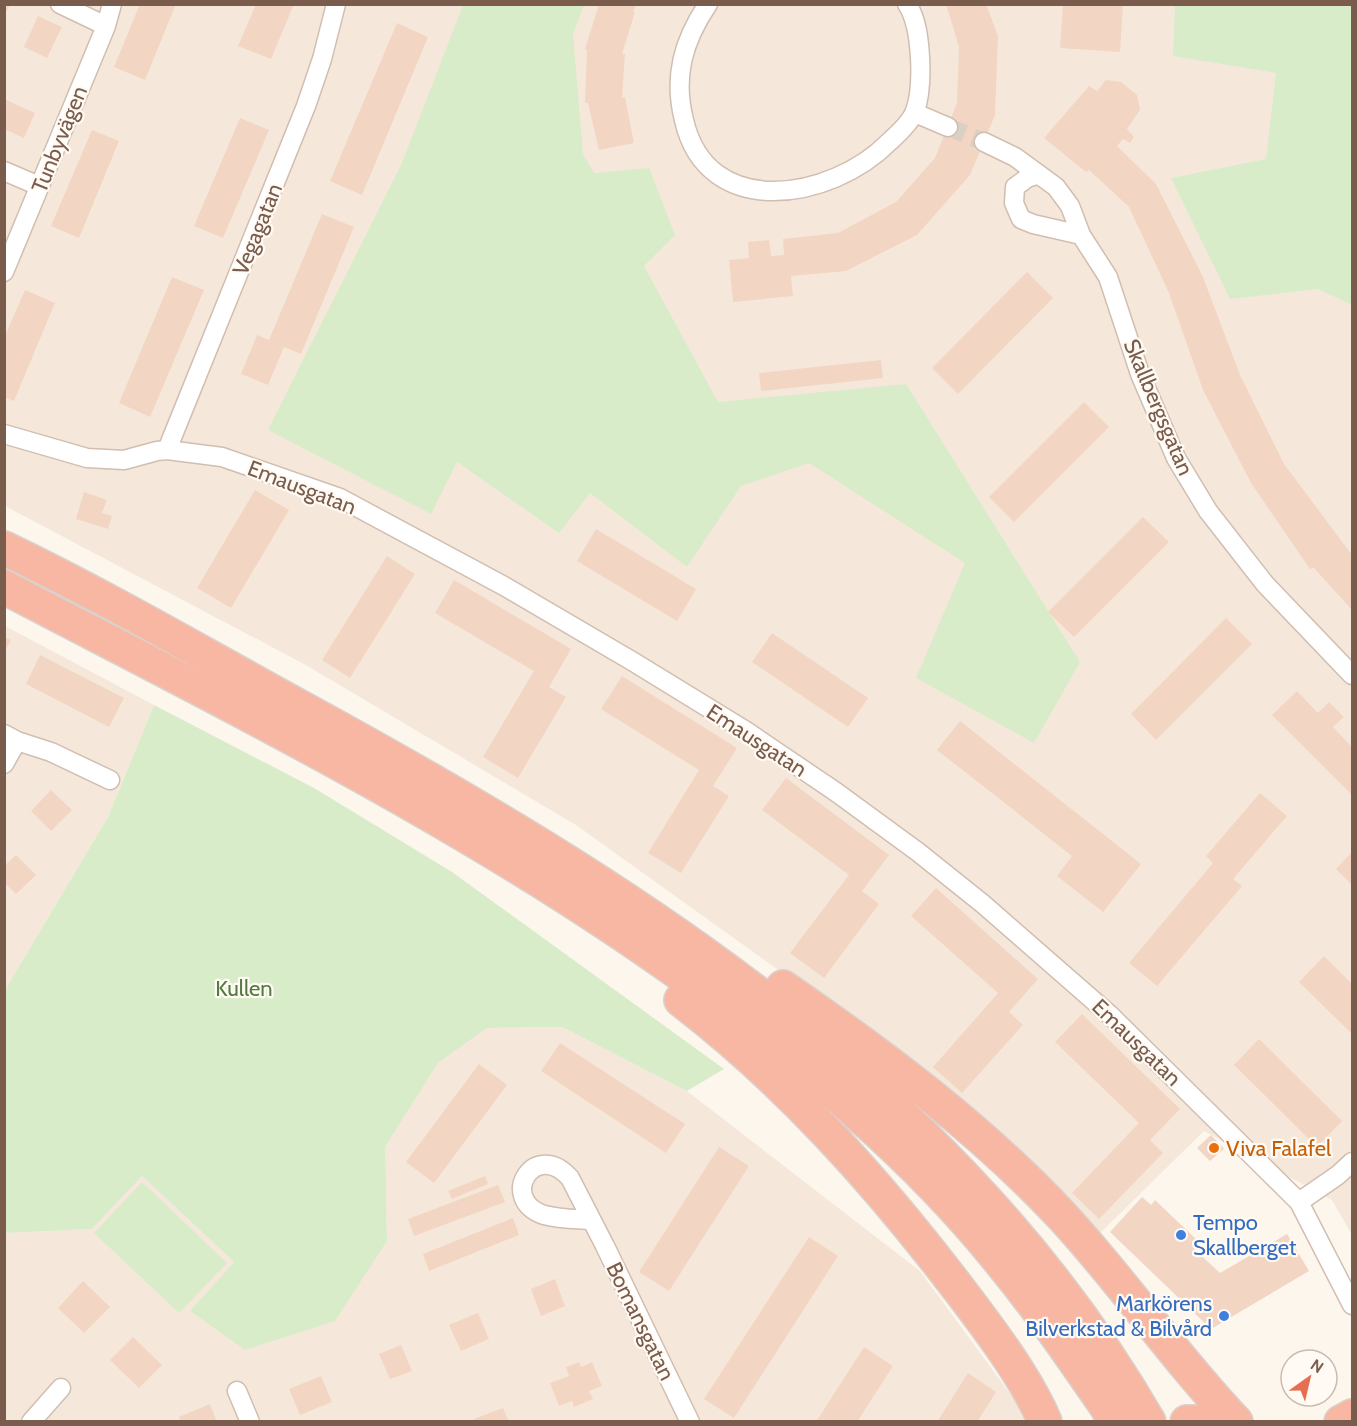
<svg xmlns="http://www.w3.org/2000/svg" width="1357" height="1426" font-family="Cabin,sans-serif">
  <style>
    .residential { fill: #f5e8da }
    .green { fill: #d8ecc9 }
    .building { fill: #f3d5c3 }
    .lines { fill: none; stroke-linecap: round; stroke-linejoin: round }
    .street-tunnel { stroke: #dcd0c4; stroke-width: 18; stroke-dasharray: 18 9; stroke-linecap: butt }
    .street-casing { stroke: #d1beb0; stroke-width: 21 }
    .highway-casing { stroke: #dad1cd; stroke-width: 36 }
    .street { stroke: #fff; stroke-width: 18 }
    .highway { stroke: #f7b7a3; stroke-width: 33 }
    .food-dot { fill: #e8710a; stroke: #fffaf3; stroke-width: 2 }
    .shop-dot { fill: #3f7fe0; stroke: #fffaf3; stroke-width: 2 }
    .labels { text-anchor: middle; stroke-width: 4.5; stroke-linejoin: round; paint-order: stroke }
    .street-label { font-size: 22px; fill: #7a5c4d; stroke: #fffaf3 }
    .park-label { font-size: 22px; fill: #537a41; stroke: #fffaf3 }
    .food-label { font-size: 22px; fill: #c56008; stroke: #fffaf3; text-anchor: start }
    .shop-label { font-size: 22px; fill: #366cbe; stroke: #fffaf3; text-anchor: start }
  </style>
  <rect width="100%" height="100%" fill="#fdf6ec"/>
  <path class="residential" d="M4,5H1352V1235L1332,1200L1204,1131L1097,1236L805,989L576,825L304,664L5,506Z
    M5,626L154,705L108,817L5,990Z
    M562,1027L687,1091L920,1271L1025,1414L1023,1422H5V1233L92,1229L142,1176L234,1262L190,1312L387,1241L384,1148L438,1063L487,1028Z"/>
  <path class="green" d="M1175,4L1352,5V305L1318,289L1230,299L1171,178L1266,159L1276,73L1173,56Z
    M463,5H584L573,34L583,154L594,173L649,168L675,235L644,266L718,402L906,384L1080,662L1034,743L916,678L965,563L809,463L741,486L687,567L590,493L559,533L457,462L431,514L268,430L402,163Z
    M154,705L314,788L452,872L724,1069L687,1091L562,1027L487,1028L438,1063L385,1147L387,1241L335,1321L245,1350L190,1311L234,1262L142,1176L92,1229L5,1233V990L108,817Z
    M142,1182L227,1263L179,1313L94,1233Z"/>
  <path class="building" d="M4,4H10L4,17Z
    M140,4H176L145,80L114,67Z
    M256,4H294L271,59L238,46Z
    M599,4H637L633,11L635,12L622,54H625L622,98L625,97L634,143L599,150L588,103H585L587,50L585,49Z
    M946,4H986L998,36L995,115L970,175L917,235L846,271L791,276L793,296L733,302L729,260L749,258L748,242L769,240L771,256L784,255L783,239L838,233L896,202L935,158L957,103L959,47Z
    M1063,4H1123L1120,52L1060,48Z
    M38,16L62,27L47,58L24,47Z
    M397,23L428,37L362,195L330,181Z
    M1106,80L1121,82L1137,95L1140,110L1127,129L1134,137L1130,143L1123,139L1117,146L1156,184L1203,277L1240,375L1284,464L1352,555V610L1314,568L1310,569L1251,483L1203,390L1169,293L1129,207L1089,170L1086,172L1044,138L1089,86L1097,91Z
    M4,99L35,113L24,138L4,129Z
    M240,118L269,130L223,238L194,226Z
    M92,130L119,141L79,238L51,226Z
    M322,214L354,227L301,354L284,347L268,385L241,374L257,335L269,340Z
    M1027,272L1053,298L958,394L932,368Z
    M172,277L204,290L150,417L119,403Z
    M25,290L55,303L14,401L4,397V338Z
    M881,360L883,378L761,391L759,373Z
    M1084,402L1109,427L1014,522L989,497Z
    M255,490L289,510L231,608L197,588Z
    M84,492L107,500L102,513L112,516L108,529L76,519Z
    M1143,517L1169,542L1074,637L1048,612Z
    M596,529L696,589L677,621L577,561Z
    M387,556L415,574L350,678L322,660Z
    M454,580L571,649L549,687L566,697L518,778L483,757L534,671L435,613Z
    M1226,618L1252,644L1156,740L1131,714Z
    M772,633L868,698L848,727L752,662Z
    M4,637L11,640L4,653Z
    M40,655L124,698L109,727L26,684Z
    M622,676L737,748L713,786L729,796L681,873L648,853L699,770L601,709Z
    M1297,691L1318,713L1329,702L1344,717L1333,727L1352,747V795L1272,715Z
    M960,721L1141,864L1103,912L1057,876L1072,856L937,750Z
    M786,778L889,855L862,891L879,904L824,978L790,953L849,875L762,810Z
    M51,790L72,810L51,831L31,811Z
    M1260,793L1287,816L1233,879L1242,886L1157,986L1129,963L1213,863L1206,856Z
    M1352,852V885L1336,869Z
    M16,855L36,875L16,894L4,882V866Z
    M936,888L1038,979L1009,1012L1023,1025L962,1093L933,1067L998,993L911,916Z
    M1324,956L1352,984V1034L1299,982Z
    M1082,1014L1180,1109L1150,1140L1163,1153L1099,1219L1072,1193L1139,1123L1055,1042Z
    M1259,1039L1342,1121L1317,1147L1234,1065Z
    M560,1043L685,1124L666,1153L541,1071Z
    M479,1064L507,1085L434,1183L406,1162Z
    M1211,1135L1224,1149L1210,1161L1197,1148Z
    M719,1147L749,1166L669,1291L639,1272Z
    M485,1176L488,1184L452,1199L448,1191Z
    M498,1185L505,1202L414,1236L408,1219Z
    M1142,1197L1151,1205L1155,1200L1200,1243L1194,1249L1220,1273L1287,1234L1309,1271L1211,1329L1110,1232Z
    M513,1218L519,1235L429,1271L423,1254Z
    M809,1237L838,1256L734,1418L704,1399Z
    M555,1279L565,1306L541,1316L531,1289Z
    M83,1281L110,1307L84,1333L58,1308Z
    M478,1313L489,1339L461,1351L449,1325Z
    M133,1337L162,1365L139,1388L110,1360Z
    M401,1345L412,1371L390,1379L379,1354Z
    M864,1347L893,1366L857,1422H816Z
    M579,1362L581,1367L592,1362L602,1386L589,1391L593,1399L574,1407L572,1401L559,1406L550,1383L569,1376L566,1367Z
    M968,1373L996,1392L977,1422H937Z
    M321,1376L332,1402L300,1415L289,1389Z
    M210,1404L217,1422H180L179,1417Z
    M503,1408L509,1422H475L474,1419Z"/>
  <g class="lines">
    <path class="street-tunnel" d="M948,127L984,142"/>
    <defs>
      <path id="street" d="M60,4L106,26
        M708,4C683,41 673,77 684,120C707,222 832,200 889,142C898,134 911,122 915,111C921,94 921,75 920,57C919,40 917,19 907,4
        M915,113L948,127
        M984,142L1015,157L1056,187L1070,206L1081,235L1108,277L1140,374L1176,458L1208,511L1265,584L1352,675
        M4,171L39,186
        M1037,175L1027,178L1015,187L1014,203L1021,219L1033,224L1081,235
        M4,272L106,26L112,4
        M4,434L87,458L124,460L157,451L167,450L222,457L340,498L504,586L632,661L746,731L836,792L918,852L983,904L1110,1015L1299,1202L1352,1305
        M167,450L306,106L322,59L336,4
        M4,734L17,741L51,752L110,780
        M4,764L17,741
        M1299,1202L1338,1175L1352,1162
        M591,1220C576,1219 559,1219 544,1215C497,1199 535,1138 570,1178L605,1246L690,1422
        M237,1391L250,1422
        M31,1422L61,1388"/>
      <path id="highway" d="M4,548C106,597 203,654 302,708C628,886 958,1091 1149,1422
        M4,587C243,712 487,832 705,992C758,1031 810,1070 858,1114C910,1160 960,1211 1003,1265C1040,1310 1073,1358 1106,1406L1115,1422
        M783,987C883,1056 980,1128 1063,1217C1124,1283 1174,1357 1236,1422
        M681,1000C787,1081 877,1182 958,1288C987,1326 1026,1377 1045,1422
        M1187,1422H1220
        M1341,1422L1352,1416"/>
    </defs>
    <use href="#street" class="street-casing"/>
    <use href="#highway" class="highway-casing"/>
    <use href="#street" class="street"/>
    <use href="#highway" class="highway"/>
  </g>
  <circle class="food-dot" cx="1214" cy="1148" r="6"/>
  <g class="shop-dot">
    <circle cx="1181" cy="1235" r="6"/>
    <circle cx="1224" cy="1316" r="6"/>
  </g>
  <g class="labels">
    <g class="street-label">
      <text transform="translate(59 139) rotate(-68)" y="8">Tunbyvägen</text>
      <text transform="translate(257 229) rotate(-68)" y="8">Vegagatan</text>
      <text transform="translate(1159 407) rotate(67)" y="8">Skallbergsgatan</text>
      <text transform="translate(302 487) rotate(21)" y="8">Emausgatan</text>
      <text transform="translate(757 740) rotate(33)" y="8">Emausgatan</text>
      <text transform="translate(1137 1042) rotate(44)" y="8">Emausgatan</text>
      <text transform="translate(641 1321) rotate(64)" y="8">Bomansgatan</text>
    </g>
    <g class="park-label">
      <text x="244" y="996">Kullen</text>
    </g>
    <g class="food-label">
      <text x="1226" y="1156">Viva Falafel</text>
    </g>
    <g class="shop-label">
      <text x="1193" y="1230">Tempo<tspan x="1193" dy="25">Skallberget</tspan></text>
      <text x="1212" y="1311" text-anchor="end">Markörens<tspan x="1212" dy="25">Bilverkstad &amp; Bilvård</tspan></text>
    </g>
  </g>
  <rect width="1357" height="1426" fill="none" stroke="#7a5c4d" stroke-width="12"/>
  <g transform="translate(1309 1378) rotate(34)"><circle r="28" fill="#fffaf3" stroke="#cabbb1" stroke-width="1.5"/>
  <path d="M0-4.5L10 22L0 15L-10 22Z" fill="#e76f51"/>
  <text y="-9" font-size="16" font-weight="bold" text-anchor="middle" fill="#7a5c4d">N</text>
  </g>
</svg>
